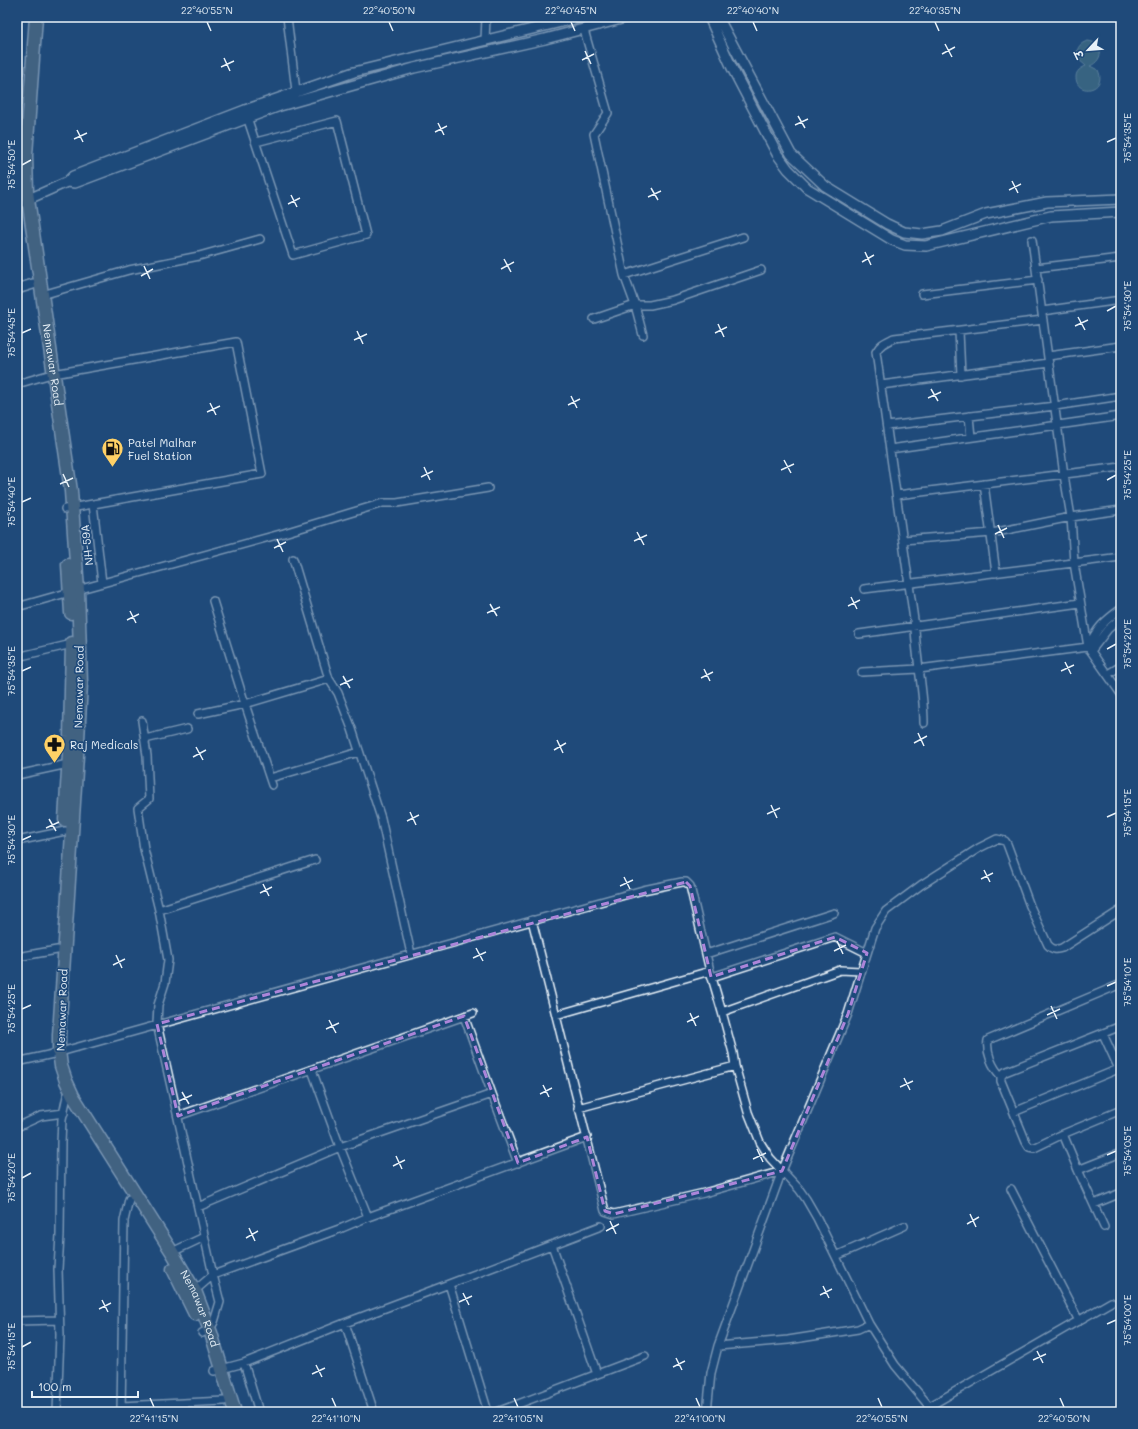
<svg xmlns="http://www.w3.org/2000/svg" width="1138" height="1429" font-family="Mali,'Playpen Sans Deva',sans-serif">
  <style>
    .green { fill: #55828a; stroke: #9ebac1 }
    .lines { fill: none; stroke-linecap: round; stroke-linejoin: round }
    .minor-casing { stroke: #e8f1f8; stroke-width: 10 }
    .tertiary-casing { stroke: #e8f1f8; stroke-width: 12 }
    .trunk-casing { stroke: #e8f1f8; stroke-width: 15 }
    .minor { stroke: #1f4a7a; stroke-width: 7 }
    .tertiary { stroke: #1f4a7a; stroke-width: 9 }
    .trunk { stroke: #6b7e8b; stroke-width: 12 }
    .marked { fill: none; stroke: #ac85d9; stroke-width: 3; stroke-dasharray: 8 5; stroke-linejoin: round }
    .ticks { fill: none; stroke: #e8f1f8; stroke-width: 1.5 }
    .labels { text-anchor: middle; stroke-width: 3.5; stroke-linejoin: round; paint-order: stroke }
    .street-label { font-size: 11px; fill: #e8f1f8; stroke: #1f4a7a }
    .poi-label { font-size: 11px; fill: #e8f1f8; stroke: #1f4a7a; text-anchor: start }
    .neatline { fill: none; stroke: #e8f1f8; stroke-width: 1.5 }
    .ticks-label { font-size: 10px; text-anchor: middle; fill: #e8f1f8 }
  </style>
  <rect width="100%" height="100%" fill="#1f4a7a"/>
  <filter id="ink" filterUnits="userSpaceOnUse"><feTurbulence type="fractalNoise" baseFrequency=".025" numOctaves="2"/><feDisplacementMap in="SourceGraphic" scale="8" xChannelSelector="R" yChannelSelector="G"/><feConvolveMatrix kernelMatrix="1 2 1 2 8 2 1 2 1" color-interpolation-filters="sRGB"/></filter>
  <g filter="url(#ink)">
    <path class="green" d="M1088,41C1104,43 1104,60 1090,66L1098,70C1108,91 1076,97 1076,77C1076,71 1081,68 1086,66L1078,59C1075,50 1079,43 1088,41Z"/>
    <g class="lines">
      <defs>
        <path id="minor" d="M287,17L296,91
          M584,30L608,113L594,134L624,275L635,305L643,335
          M485,41L486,17
          M246,114L293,255L366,235L337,121L256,142
          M1032,240L1064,475L1071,517L1074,563L1088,647L1121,694
          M1036,268L1121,258
          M624,275L743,237
          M922,294L1038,280
          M42,295L129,270L199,256L260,239
          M1042,311L1121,300
          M594,319L635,305H650L673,300L761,270
          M959,331L961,375
          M1048,356L1121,346
          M17,384L48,375L236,342L262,474L65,509
          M881,385L1049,363
          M969,416L971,437
          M887,426L1055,406L1121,396
          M890,449L1121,416
          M984,484L996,573
          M897,495L1121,467
          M93,504L102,583
          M903,540L992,533L1071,517L1121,510
          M293,559L329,679
          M864,589L1121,557
          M17,607L70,592L284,533L383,503H397L488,488
          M859,634L1080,603
          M1091,651L1108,629L1121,618
          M17,657L72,644
          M862,672L919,669L1088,647C1097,628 1104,621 1121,609
          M1108,674L1121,666
          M198,714L245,704L213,601
          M142,721L147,756L149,799L138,808L144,849L159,910L168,960L165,983L158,1005L157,1024L213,1275L192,1293
          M924,723C924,691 916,659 915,627L876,352C880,344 886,342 894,338L1043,320
          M145,739L187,729
          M17,775L68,764
          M270,778L359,752
          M272,785L245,704L329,679L338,693L352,729L381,818L411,954
          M17,841L65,831
          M159,910L315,860
          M532,920L605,1211L614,1214L704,1193L782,1171
          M706,954L834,913
          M17,957L57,950
          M712,977L835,937L867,953
          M722,1012L840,970L861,971
          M556,1015L710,971
          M464,1016L492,1094
          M1121,1026L1005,1072L1001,1076V1081L1026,1142L1029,1147L1034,1148L1063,1134L1121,1110
          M1103,1034L1119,1069
          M17,1062L53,1054L643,890L682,882H686L690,886L710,971L722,1012L733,1053L735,1066L748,1112L760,1142L770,1158L799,1189L806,1199L817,1218L869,1324L895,1365L934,1412
          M1001,1076C992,1067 986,1052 988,1040L1121,984
          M578,1108L735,1066
          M1014,1112L1121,1068
          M178,1116L473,1013
          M17,1127L41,1116L64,1113
          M1063,1134L1078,1170L1121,1153
          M1078,1170L1104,1227
          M1011,1189L1079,1321
          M1094,1204L1121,1193
          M198,1207L340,1147L312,1070
          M368,1217L340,1147L492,1094L518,1163
          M552,1245L597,1374
          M172,1252L204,1237
          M836,1256L904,1226
          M17,1321L59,1320
          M345,1323L374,1412
          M202,1333L210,1329L214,1322L220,1302L213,1275L342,1228L368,1217L587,1137
          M718,1346L788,1340L858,1329L869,1324
          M244,1363L259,1412
          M214,1371L244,1363L345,1323L449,1284
          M121,1406L224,1401
          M930,1406L1111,1302
          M57,1412L60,1335L58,1269L60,1235L61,1143L62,1119L67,1096
          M121,1412L124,1221L129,1199
          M488,1412L449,1284L601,1226
          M497,1412L645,1356
          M707,1412L711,1373L718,1346L782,1171L848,1014L875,928L886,911L921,885L979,848L997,839L1005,841L1007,844L1030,906L1048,945C1053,950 1056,950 1062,948L1121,910"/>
        <path id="tertiary" d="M709,17L732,68L777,154L788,169L807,188L892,240L905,245L926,246L1051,216L1121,212
          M718,17L791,154L825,186L887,224L904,232L922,234L942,231L986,214L1047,202L1121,199
          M67,182L75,183L280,106L414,68L545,39L629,17
          M22,202L67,182L73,176L245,110L354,72L582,17
          M17,289L33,284"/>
        <g id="trunk">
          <path id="s1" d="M36,17L26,155L27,192L71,491L78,590L81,683L78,740L59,1035V1051L61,1066L66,1081L73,1096L172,1252L195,1291L211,1333L235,1412"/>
          <path d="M68,565L71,613"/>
          <path d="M65,820L70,737L72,643"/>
          <path d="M173,1269L195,1314"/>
        </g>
      </defs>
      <use href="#minor" class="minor-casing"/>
      <use href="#tertiary" class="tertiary-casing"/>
      <use href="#trunk" class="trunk-casing"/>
      <use href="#minor" class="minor"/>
      <use href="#tertiary" class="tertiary"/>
      <use href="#trunk" class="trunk"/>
    </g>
  </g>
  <path d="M0 0H1138V1429H0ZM686,882L690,886L711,977L835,937L867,953L848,1014L782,1171L614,1214L605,1211L587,1137L518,1163L464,1016L178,1116L157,1024Z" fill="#1f4a7a" fill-opacity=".55" fill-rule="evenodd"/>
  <path class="marked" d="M686,882L690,886L711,977L835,937L867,953L848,1014L782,1171L614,1214L605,1211L587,1137L518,1163L464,1016L178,1116L157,1024Z"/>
  <path class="ticks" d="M207,22L211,31M389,22L393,31M571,22L575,31M753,22L757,31M935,22L939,31M945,44L952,57M585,51L591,64M942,54L955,47M224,58L230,71M582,60L594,54M221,67L234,61M798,116L805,128M438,123L444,135M795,125L808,119M77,130L83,142M435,132L447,126M74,139L87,133M1107,142L1116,138M22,165L31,160M1012,181L1018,193M651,188L658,200M1009,190L1021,184M291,195L297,207M648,197L661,191M288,204L300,198M865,252L871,265M504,259L511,272M862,262L874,255M144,266L150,279M501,269L514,262M141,276L153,269M1107,311L1116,306M1078,317L1085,330M718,324L724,337M1075,326L1088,320M357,331L363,344M22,333L31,329M715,333L727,327M354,340L367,334M931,389L938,401M571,396L577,408M928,398L941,392M210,403L216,415M568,405L580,399M207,412L220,406M784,460L791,473M424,467L430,480M781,470L794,464M63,474L69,487M421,477L433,471M1107,480L1116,475M60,484L73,478M22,502L31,498M998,525L1004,538M637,532L644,545M995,534L1007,528M277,539L283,552M634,541L647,535M274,548L286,542M851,597L857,609M490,604L497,616M848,606L860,600M130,611L136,623M487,613L500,607M127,620L139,614M1107,649L1116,644M1065,662L1071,674M704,669L710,681M22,671L31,667M1061,671L1074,665M343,676L350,688M701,678L713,672M340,685L353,679M918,733L924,746M557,740L563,753M914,743L927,736M196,747L203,760M554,750L566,743M193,757L206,750M771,805L777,818M410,812L416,825M767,814L780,808M1107,817L1116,813M49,819L56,831M407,821L419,815M46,828L59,822M22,840L31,836M984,870L990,882M624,877L630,889M981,879L993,873M263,884L269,896M620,886L633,880M260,893L272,887M837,941L843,954M476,948L483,961M834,951L846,945M116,955L122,968M473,958L486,952M113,965L125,959M1107,986L1116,982M1051,1006L1057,1019M22,1009L31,1005M690,1013L696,1026M1047,1015L1060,1009M329,1020L336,1033M687,1022L699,1016M326,1029L339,1023M904,1078L910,1090M543,1085L549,1097M900,1087L913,1081M182,1092L189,1104M540,1094L552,1088M179,1101L192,1095M757,1149L763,1162M1107,1155L1116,1151M396,1156L402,1169M753,1159L766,1153M393,1166L405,1160M22,1178L31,1173M970,1214L976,1227M610,1221L616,1234M967,1224L979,1217M249,1228L255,1241M606,1231L619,1224M246,1238L258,1231M823,1286L829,1298M463,1293L469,1305M820,1295L832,1289M102,1300L108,1312M459,1302L472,1296M99,1309L111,1303M1107,1324L1116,1320M22,1347L31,1342M1037,1351L1043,1363M676,1358L682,1370M1033,1360L1046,1354M316,1365L322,1377M673,1367L685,1361M312,1374L325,1368M150,1398L154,1407M332,1398L336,1407M514,1398L518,1407M696,1398L700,1407M878,1398L882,1407M1060,1398L1064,1407"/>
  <defs>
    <symbol id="fuel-pin" viewBox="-11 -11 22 30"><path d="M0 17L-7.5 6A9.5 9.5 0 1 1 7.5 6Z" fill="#ffd166" stroke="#1f4a7a"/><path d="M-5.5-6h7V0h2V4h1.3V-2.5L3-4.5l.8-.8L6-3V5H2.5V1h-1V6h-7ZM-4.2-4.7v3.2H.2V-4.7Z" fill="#111"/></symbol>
    <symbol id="pharmacy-pin" viewBox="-11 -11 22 30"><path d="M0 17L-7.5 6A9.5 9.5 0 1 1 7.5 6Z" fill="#ffd166" stroke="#1f4a7a"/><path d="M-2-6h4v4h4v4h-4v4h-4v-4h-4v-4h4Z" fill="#111"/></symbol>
  </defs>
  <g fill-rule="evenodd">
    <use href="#fuel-pin" x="100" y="436" width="25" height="34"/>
    <use href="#pharmacy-pin" x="42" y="732" width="25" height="34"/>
  </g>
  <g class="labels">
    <g class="street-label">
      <text dy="4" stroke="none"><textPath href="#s1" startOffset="350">Nemawar Road</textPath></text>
      <text transform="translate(87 545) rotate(-96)" y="4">NH-59A</text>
      <text transform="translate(79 687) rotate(-89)" y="4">Nemawar Road</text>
      <text transform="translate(62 1010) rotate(-88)" y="4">Nemawar Road</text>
      <text dy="4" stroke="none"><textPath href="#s1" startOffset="1334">Nemawar Road</textPath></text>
    </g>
    <g class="poi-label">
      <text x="128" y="447">Patel Malhar<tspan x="128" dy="13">Fuel Station</tspan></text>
      <text x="70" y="749">Raj Medicals</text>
    </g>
  </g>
  <rect width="1138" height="1429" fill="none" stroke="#1f4a7a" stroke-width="44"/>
  <g transform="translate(1088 50) rotate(244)" stroke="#1f4a7a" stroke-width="3" paint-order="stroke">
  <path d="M0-3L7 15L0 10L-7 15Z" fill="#e8f1f8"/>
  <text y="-6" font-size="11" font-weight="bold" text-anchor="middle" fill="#e8f1f8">उ</text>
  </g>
  <path d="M32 1391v6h106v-6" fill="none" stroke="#e8f1f8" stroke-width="2"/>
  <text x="38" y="1391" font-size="12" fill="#e8f1f8" stroke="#1f4a7a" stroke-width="3" paint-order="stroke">100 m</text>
  <rect x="22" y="22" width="1094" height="1385" class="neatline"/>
  <g class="ticks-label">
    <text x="207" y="14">22°40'55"N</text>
    <text x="389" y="14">22°40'50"N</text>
    <text x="571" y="14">22°40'45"N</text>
    <text x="753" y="14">22°40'40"N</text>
    <text x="935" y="14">22°40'35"N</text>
    <text transform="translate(1127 138) rotate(-90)" y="4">75°54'35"E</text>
    <text transform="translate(11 165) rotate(-90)" y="4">75°54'50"E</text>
    <text transform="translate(1127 306) rotate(-90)" y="4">75°54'30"E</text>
    <text transform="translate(11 333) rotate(-90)" y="4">75°54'45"E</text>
    <text transform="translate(1127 475) rotate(-90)" y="4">75°54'25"E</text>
    <text transform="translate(11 502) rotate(-90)" y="4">75°54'40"E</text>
    <text transform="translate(1127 644) rotate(-90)" y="4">75°54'20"E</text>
    <text transform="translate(11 671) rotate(-90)" y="4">75°54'35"E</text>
    <text transform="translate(1127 813) rotate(-90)" y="4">75°54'15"E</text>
    <text transform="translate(11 840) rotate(-90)" y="4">75°54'30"E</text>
    <text transform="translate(1127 982) rotate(-90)" y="4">75°54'10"E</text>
    <text transform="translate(11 1009) rotate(-90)" y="4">75°54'25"E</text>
    <text transform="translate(1127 1151) rotate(-90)" y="4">75°54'05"E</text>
    <text transform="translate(11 1178) rotate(-90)" y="4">75°54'20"E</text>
    <text transform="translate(1127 1320) rotate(-90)" y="4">75°54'00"E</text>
    <text transform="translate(11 1347) rotate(-90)" y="4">75°54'15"E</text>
    <text x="154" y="1422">22°41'15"N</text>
    <text x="336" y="1422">22°41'10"N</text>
    <text x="518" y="1422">22°41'05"N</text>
    <text x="700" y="1422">22°41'00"N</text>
    <text x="882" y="1422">22°40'55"N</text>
    <text x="1064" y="1422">22°40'50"N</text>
  </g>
</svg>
